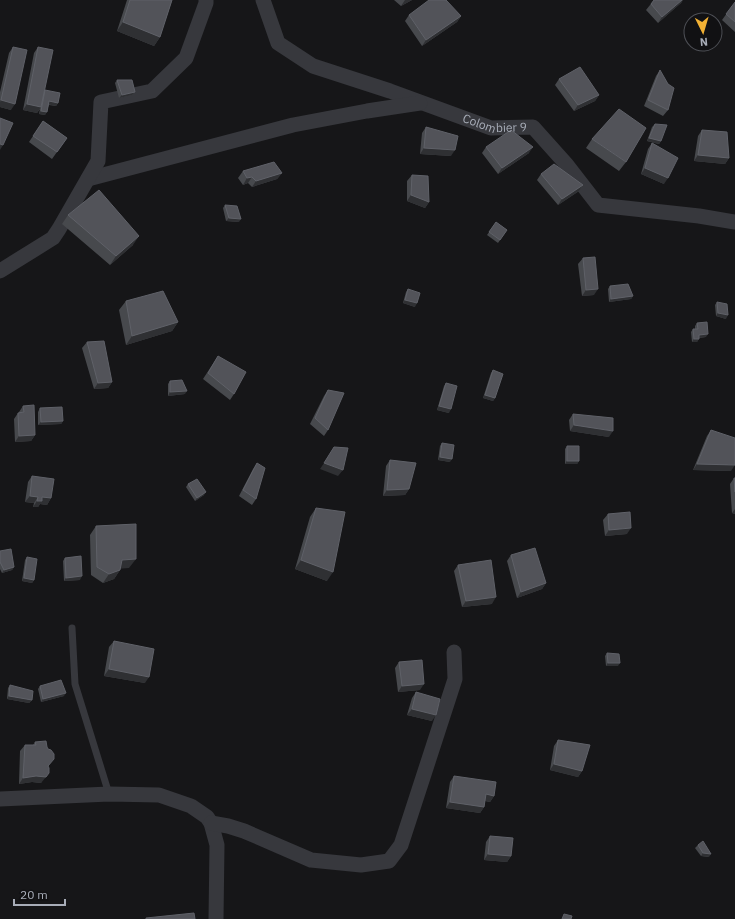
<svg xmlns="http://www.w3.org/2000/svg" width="735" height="919" font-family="'IBM Plex Sans',sans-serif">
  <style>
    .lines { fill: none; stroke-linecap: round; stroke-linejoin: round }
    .lane { stroke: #37383d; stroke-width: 7 }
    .street { stroke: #37383d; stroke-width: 15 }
    .wall { fill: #47494d }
    .shaded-wall { fill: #2f3033 }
    .building { fill: #525359; stroke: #5f6168 }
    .labels { text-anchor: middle; stroke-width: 3.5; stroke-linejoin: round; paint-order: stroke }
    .street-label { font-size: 12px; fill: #a8adb8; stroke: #111113 }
  </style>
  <rect width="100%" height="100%" fill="#161618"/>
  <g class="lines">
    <path class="lane" d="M72,628L75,684L109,794"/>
    <g class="street">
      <path id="s1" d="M263,0L278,43L313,66L390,91L491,128L533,127L567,165L598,205L699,216L735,222"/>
      <path d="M88,179L293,125L367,111L420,103"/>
      <path d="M0,271L53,238L59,229L98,161L101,102L152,91L186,58L206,3V0"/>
      <path d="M0,799L109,794L159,795L191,806L207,817L211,823L217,845L216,919"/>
      <path d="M211,823L228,826L244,831L311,860L361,865L389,861L401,845L455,679L454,652"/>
    </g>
  </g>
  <path class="wall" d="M127,0H172L160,37L154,46L117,31Z
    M394,0H412L401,6Z
    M654,0H683L681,3L658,23L646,10Z
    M735,2V32L722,20Z
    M409,15L461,16L457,22L422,46L405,21Z
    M13,47L11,110L0,107V92L9,53Z
    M38,47L44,91L58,103L56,106L49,105L45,115L39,114L40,109L37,113L23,110L34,53Z
    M660,70L668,110L663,116L644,106L656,76Z
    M559,79L599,95L595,101L574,111L555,85Z
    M117,80L135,92L132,95L119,98L115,83Z
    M43,121L67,138L52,159L29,142Z
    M655,124L661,141L659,144L647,141L652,127Z
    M426,127L451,156L420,154L422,133Z
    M702,130L729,158L725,164L694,161L698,136Z
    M592,139L626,162L619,171L586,148Z
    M652,143L664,184L641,174L648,149Z
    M486,147L529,153L498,174L482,153Z
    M243,171L282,173L277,179L252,187L248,183L243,185L238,178Z
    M541,174L583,185L579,191L558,205L537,180Z
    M412,175L429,202L425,208L407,201V181Z
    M225,205L239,222L226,221L223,208Z
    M68,215L133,245L110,265L62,224Z
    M496,222L507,230L498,243L487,235Z
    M583,258L594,295L582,296L578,264Z
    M610,286L633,296L631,299L609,302L608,289Z
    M408,289L415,307L403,303L406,292Z
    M126,301L178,322L172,331L126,345L119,310Z
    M717,302L726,319L716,316L715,305Z
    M697,323L706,337L699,338L697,342H692L691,332L693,329H695V326Z
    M87,342L112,382L108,388L94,389L82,348Z
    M218,356L234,394L230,400L203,379Z
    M493,370L495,398L493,401L483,398L491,373Z
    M170,381L185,394L168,396V384Z
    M446,383L449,413L437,410L444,386Z
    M328,390V430L324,436L310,424L324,396Z
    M23,406L35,435L31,441L15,442L14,419L18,413H19V412Z
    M40,408L63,421L61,424L38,425V412Z
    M573,414L609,437L570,431L569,420Z
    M711,430L731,471L693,470L707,436Z
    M442,443L450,462L438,460L440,446Z
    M567,446L579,461L577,464H565V449Z
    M390,460L409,489L405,495L383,496L386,466Z
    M257,463L256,499L252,505L239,496L253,469Z
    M32,476L51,498L47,505L40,504L38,507H33L34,503L25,502L28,482Z
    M734,478H735V514L732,513L730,484Z
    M188,484L204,495L195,501L186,487Z
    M316,508L327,581L295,569L310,517Z
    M608,514L627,534L605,536L603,520Z
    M96,526L129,568H120V570L114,579L103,583L91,575L90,535Z
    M0,551L14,567L12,570L2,573L0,569Z
    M511,555L546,583L542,589L517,598L507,561Z
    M27,557L34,580L32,583L22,581L25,560Z
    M65,558L80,580L64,581L63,561Z
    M458,565L492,604L462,607L454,571Z
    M114,641L145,683L104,676L109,647Z
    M607,653L618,666H606L605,656Z
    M399,662L420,690L398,692L395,668Z
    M10,685L32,700L29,703L7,699L8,688Z
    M40,686L64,696L41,702L38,689Z
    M416,692L432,721L407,715L412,698Z
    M558,740L582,771L578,777L550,770L554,746Z
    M35,742L48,767L41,783L32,782L19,784L20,751L25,745H33Z
    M454,776L494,796L490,802L485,801L484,807L480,813L446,808L450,782Z
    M490,836L511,856L507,862L484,860L486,842Z
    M698,845L709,857L701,856L695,848Z"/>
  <path class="shaded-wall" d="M406,0H412L401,6L405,0Z
    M682,0H683L681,3L658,23L662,17Z
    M461,16L457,22L422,46L426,40Z
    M123,22L160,37L154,46L117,31Z
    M135,92L132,95L119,98L122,95Z
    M599,95L595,101L574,111L578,105Z
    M1,100L15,104L11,110L0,107V102Z
    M49,101L58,103L56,106L47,104Z
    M27,104L41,107L37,113L23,110Z
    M41,111L47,112L45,115L39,114Z
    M649,138L661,141L659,144L647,141Z
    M0,144L3,145L0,150Z
    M533,147L529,153L498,174L502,168Z
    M424,148L455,150L451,156L420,154Z
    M698,155L729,158L725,164L694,161Z
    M645,168L668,178L664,184L641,174Z
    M282,173L277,179L252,187L256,181Z
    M252,177L248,183L243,185L247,178Z
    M583,185L579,191L558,205L562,199Z
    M411,195L429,202L425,208L407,201Z
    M229,218L241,219L239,222L226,221Z
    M139,236L133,245L110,265L116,256Z
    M598,289L594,295L582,296L586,290Z
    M633,296L631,299L609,302L611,299Z
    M405,300L417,303L415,307L403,303Z
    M718,313L728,315L726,319L716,316Z
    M178,322L172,331L126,345L132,336Z
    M708,334L706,337L697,338L699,335Z
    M694,339H699L697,342H692Z
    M112,382L108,388L94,389L98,383Z
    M187,391L185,394L168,396L170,392Z
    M485,395L495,398L493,401L483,398Z
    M439,406L451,409L449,413L437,410Z
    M63,421L61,424L38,425L41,422Z
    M574,425L613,431L609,437L570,431Z
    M35,435L31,441L15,442L19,436Z
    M440,457L452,459L450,462L438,460Z
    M567,461H579L577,464H565Z
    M324,463L343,470L338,476L320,469Z
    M697,464L735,465L731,471L693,470Z
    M409,489L405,495L383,496L387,490Z
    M206,492L204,495L195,501L197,498Z
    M30,496L38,497L34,503L25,502Z
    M42,497L51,498L47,505L40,504L38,507H33L37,501Z
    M735,509V514L732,513Z
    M631,528L627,534L605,536L609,530Z
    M136,559L129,568L116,569L122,560Z
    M301,560L333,572L327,581L295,569Z
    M14,567L12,570L2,573L4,570Z
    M120,570L114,579L103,583L109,574Z
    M82,576L80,580L64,581L66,578Z
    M24,578L34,580L32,583L22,581Z
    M546,583L542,589L517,598L521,592Z
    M496,597L492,604L462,607L466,601Z
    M608,663H620L618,666H606Z
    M109,669L149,677L145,683L104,676Z
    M424,684L420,690L398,692L402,686Z
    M66,693L64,696L41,702L43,699Z
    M9,696L32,700L29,703L7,699Z
    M412,709L436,715L432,721L407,715Z
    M554,764L582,771L578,777L550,770Z
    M36,776L46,777L41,783L32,782L19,784L23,778Z
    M486,794L494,796L490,802L482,800Z
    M450,802L484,807L480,813L446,808Z
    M703,853L711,854L709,857L701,856Z
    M488,854L511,856L507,862L484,860Z"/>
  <path class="building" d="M130,0H172L160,37L123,22Z
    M429,0H446L461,16L426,40L409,15Z
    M654,0H682L662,17L651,4Z
    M735,2V22L726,14Z
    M13,47L27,50L15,104L1,100Z
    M38,47L53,50L41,107L27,104Z
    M580,67L599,95L578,105L559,79Z
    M660,70L668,84L674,88L668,110L648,100Z
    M117,80H132L135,92L122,95Z
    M45,90L60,93L58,103L49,101L47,112L41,111Z
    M619,109L646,128L626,162L592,139Z
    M0,118L13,123L3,145L0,144Z
    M43,121L67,138L57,152L33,136Z
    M655,124L667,125L661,141L649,138Z
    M426,127L458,136L455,150L424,148Z
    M511,130L533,147L502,168L486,147Z
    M702,130L727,132L729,158L698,155Z
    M652,143L678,158L668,178L645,168Z
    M274,162L282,173L256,181L252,177L247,178L243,171Z
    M554,164L583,185L562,199L541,174Z
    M412,175L428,176L429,202L411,195Z
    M99,190L139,236L116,256L68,215Z
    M225,205L237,206L241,219L229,218Z
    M496,222L507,230L500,240L489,232Z
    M595,257L598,289L586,290L583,258Z
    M628,284L633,296L611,299L610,286Z
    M408,289L420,293L417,303L405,300Z
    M163,291L178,322L132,336L126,301Z
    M717,302L727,304L728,315L718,313Z
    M707,322L708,334L699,335V339H694L693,329H698L697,323Z
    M104,341L112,382L98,383L87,342Z
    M218,356L246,372L234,394L208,373Z
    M493,370L503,374L495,398L485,395Z
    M182,380L187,391L170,392V381Z
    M446,383L457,386L451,409L439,406Z
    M328,390L344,393L328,430L315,418Z
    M34,405L35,435L19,436L18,413L24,412L23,406Z
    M62,407L63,421L41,422L40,408Z
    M573,414L613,418V431L574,425Z
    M711,430L735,438V465L697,464Z
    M442,443L454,445L452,459L440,457Z
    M567,446H579V461H567Z
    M334,447L348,448L343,470L324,463Z
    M390,460L416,463L409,489L387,490Z
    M257,463L265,468L256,499L243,490Z
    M32,476L54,479L51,498L42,497V501H37L38,497L30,496Z
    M734,478H735V492Z
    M197,479L206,492L197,498L188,484Z
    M316,508L345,512L333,572L301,560Z
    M630,512L631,528L609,530L608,514Z
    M136,524V559L122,560L120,570L109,574L97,567L96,526Z
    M535,548L546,583L521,592L511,555Z
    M11,549L14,567L4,570L0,562V551Z
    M81,556L82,576L66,578L65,558Z
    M27,557L37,559L34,580L24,578Z
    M491,560L496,597L466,601L458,565Z
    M114,641L154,649L149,677L109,669Z
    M607,653L619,654L620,663H608Z
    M422,660L424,684L402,686L399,662Z
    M61,680L66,693L43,699L40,686Z
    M10,685L33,691L32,700L9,696Z
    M416,692L440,699L436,715L412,709Z
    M558,740L590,745L582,771L554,764Z
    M46,741L47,747L48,749L51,750L54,754V759L48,766L49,768V773L46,777L36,776L23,778L25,745H36L35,742Z
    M454,776L496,782L494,796L486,794L484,807L450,802Z
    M490,836L513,838L511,856L488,854Z
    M703,841L711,854L703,853L698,845Z
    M194,913L195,919H146V918Z
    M564,914L572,916L571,919H562Z"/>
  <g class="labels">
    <g class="street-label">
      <text dy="4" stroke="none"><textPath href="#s1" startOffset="279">Colombier 9</textPath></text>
    </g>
  </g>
  <g transform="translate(703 32) rotate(175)"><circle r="19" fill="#111113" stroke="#4d4f55"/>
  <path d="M0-3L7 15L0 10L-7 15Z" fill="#f2b134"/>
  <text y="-6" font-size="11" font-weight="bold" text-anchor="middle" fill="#a8adb8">N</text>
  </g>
  <path d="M14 899v6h51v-6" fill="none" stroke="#a8adb8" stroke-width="2"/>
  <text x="20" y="899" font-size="12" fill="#a8adb8" stroke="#111113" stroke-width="3" paint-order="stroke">20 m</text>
</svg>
